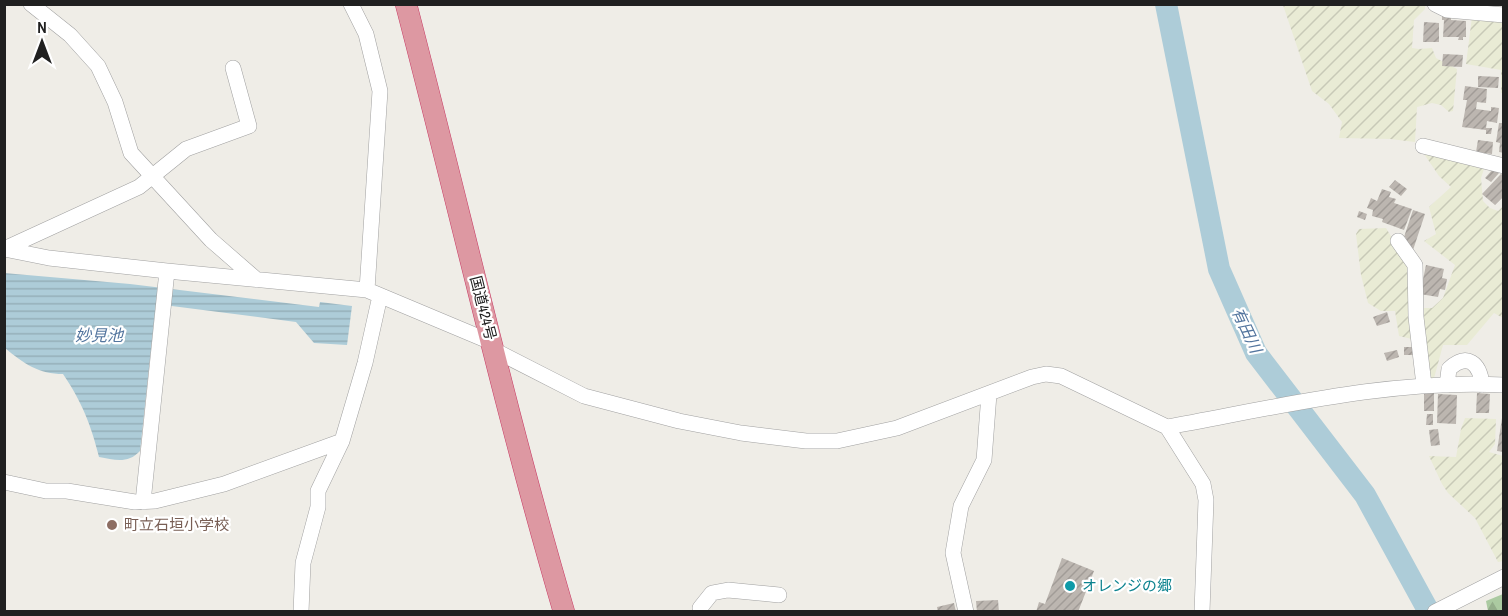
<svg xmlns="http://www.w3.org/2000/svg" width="1508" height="616" font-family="'Archivo Narrow','Noto Sans JP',sans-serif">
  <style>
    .farmland { fill: url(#farmland-furrows) }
    .forest { fill: url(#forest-firs) }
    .water { fill: url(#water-rules) }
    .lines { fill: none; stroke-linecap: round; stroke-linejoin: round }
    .river { stroke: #adccd8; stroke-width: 22 }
    .building { fill: url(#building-hatch) }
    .minor-casing { stroke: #a1a1a1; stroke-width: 16 }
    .highway-casing { stroke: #c73a64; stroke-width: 22 }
    .minor { stroke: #fff; stroke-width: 15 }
    .highway { stroke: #dd98a2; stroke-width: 21 }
    .education-dot { fill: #8d6e63; stroke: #fff; stroke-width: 2 }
    .culture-dot { fill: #0f9aa8; stroke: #fff; stroke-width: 2 }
    .labels { text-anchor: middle; stroke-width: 4.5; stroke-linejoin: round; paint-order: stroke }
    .street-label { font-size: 15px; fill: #202020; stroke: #fff }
    .education-label { font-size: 15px; fill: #785e54; stroke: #fff; text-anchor: start }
    .culture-label { font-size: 15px; fill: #0d838f; stroke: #fff; text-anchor: start }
    .water-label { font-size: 16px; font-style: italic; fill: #53759e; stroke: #fff }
  </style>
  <defs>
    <pattern id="farmland-furrows" width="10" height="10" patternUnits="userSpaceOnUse" patternTransform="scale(1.5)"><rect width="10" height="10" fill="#e9ebd5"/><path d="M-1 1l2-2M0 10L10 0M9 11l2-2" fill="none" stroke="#c8c9b7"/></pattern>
    <pattern id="forest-firs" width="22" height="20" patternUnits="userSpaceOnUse" patternTransform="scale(1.5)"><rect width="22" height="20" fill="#abcaa1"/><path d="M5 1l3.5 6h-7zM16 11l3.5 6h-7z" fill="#93ad8a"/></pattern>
    <pattern id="water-rules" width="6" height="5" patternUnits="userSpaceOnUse" patternTransform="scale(1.5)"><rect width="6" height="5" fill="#adccd8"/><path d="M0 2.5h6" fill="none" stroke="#95afb9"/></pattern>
    <pattern id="building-hatch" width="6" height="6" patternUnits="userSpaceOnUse" patternTransform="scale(1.5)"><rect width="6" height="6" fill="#bcb6b0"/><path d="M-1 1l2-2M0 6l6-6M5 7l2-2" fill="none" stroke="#a19c97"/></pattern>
  </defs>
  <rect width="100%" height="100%" fill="#efede7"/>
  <path class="farmland" d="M1283,5H1425V9L1414,20L1412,48L1419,49L1432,48L1436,58L1457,69L1453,111L1449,112L1441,105L1432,103L1417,107L1415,142L1390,139L1339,138L1342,122L1329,104L1312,91Z
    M1472,17L1503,18V93H1501V70L1466,64Z
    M1420,148L1486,163L1481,178L1483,201L1490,208L1498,211L1503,206V318L1494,313L1467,345H1443L1433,382L1425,378L1412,339L1399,336L1395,311H1381L1368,303L1361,275L1356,234L1359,229L1386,228L1409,266L1420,308H1432L1443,298L1455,265L1424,241L1436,234L1429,207L1451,187L1439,176Z
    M1465,418L1496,419L1495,444L1489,452L1503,456V561L1498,562L1475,518L1448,493L1442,484L1429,456L1456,457L1461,429Z"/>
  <path class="forest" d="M1503,594V611H1488L1486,601Z"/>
  <path class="water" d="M4,273L130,284L319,307L320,302L352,306L347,345L314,343L296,322L156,304L140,451C128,464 115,460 99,457C91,425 82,402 63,374C39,374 24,364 5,348Z"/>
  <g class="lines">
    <path class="river" d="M1166,4L1219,269L1256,353L1365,495L1429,612"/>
  </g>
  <path class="building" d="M1442,15L1451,16V20L1466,21V37H1463V40H1458L1459,37H1443L1444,20H1442Z
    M1424,22L1439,23V42H1423Z
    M1443,54L1463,55L1462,67L1442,66Z
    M1478,76L1499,77L1498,88L1478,87Z
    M1465,86L1487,89L1486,103L1477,102L1476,109L1491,111V107L1499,108L1497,123L1487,121L1486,128H1492L1491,134H1486V130L1462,127L1467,100H1463Z
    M1499,123H1504V153L1499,152L1500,143L1496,142Z
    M1478,140L1493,142L1492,154L1476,152Z
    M1493,169L1499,173L1491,182L1485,178Z
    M1501,174L1504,176V196L1495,205L1482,194Z
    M1395,180L1407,189L1401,196L1389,187Z
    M1382,189L1391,192L1389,197L1396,199L1394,203L1412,209L1404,230L1382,222L1383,219L1372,216L1373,210L1367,208L1371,198L1377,201Z
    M1413,210L1425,214L1413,250L1403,246L1406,238L1404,237Z
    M1359,211L1367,214L1365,220L1357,217Z
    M1426,265L1444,269L1442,278L1447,279L1445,290L1440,289L1438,297L1420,294Z
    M1387,312L1390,322L1377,326L1373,317Z
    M1404,347H1416V355H1404Z
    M1397,350L1399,357L1387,361L1384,353Z
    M1424,393H1434V411H1424Z
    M1477,393L1490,394L1489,413H1476Z
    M1438,394L1457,395L1456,424L1437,423Z
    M1427,414H1433V425H1426Z
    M1502,418H1504V452L1497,451Z
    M1438,429L1440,445L1431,446L1429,430Z
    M1062,558L1094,571L1078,612H1036L1039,602L1045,604Z
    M998,600L999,612H977L976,601Z
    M954,603L956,612H938L937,607Z"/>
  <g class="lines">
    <defs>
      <path id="minor" d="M31,4L70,35L98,66L115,102L131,153L211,240L257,280
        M351,4L366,34L380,91L367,290
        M1435,4L1447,10L1504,15
        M1423,146L1504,166
        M1398,241L1415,265L1416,317L1424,385
        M4,249L49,258L167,271L367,290L491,342
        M4,249L139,187L186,149L249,126L233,68
        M494,350L584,396L679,421L741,433L806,441H837L897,428L1032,377L1046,374L1061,376L1167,427L1203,484L1206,500L1202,612
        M1447,385L1449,369C1467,352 1480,363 1482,385
        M1167,427C1278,407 1390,379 1504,385
        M4,482L46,491H67L135,502L155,501L224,484L342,441
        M143,502L167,271
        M301,612L303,563L318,507V491L342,441L365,363L380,296
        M701,612L700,608L712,593L728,590L779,595
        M966,612L953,553L961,506L984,460L989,394
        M1435,612L1504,577"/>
      <path id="highway" d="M406,4C459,207 505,411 564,612"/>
    </defs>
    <use href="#minor" class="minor-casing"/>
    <use href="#highway" class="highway-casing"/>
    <use href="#minor" class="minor"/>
    <use href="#highway" class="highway"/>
  </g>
  <circle class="education-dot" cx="112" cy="525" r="6"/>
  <circle class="culture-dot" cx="1070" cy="586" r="6"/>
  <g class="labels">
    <g class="street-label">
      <text transform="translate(483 308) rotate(76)" y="5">国道424号</text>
    </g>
    <g class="education-label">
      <text x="124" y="530">町立石垣小学校</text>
    </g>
    <g class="culture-label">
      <text x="1082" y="591">オレンジの郷</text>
    </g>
    <g class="water-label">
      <text transform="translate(1247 330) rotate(65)" y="6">有田川</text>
      <text x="99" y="341">妙見池</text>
    </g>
  </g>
  <rect width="1508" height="616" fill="none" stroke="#202020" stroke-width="12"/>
  <g transform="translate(42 42)" stroke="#ffffff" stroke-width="4.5" paint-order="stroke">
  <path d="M0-4.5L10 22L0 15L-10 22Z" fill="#202020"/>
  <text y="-9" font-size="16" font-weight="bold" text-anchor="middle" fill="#202020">N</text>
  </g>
</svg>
